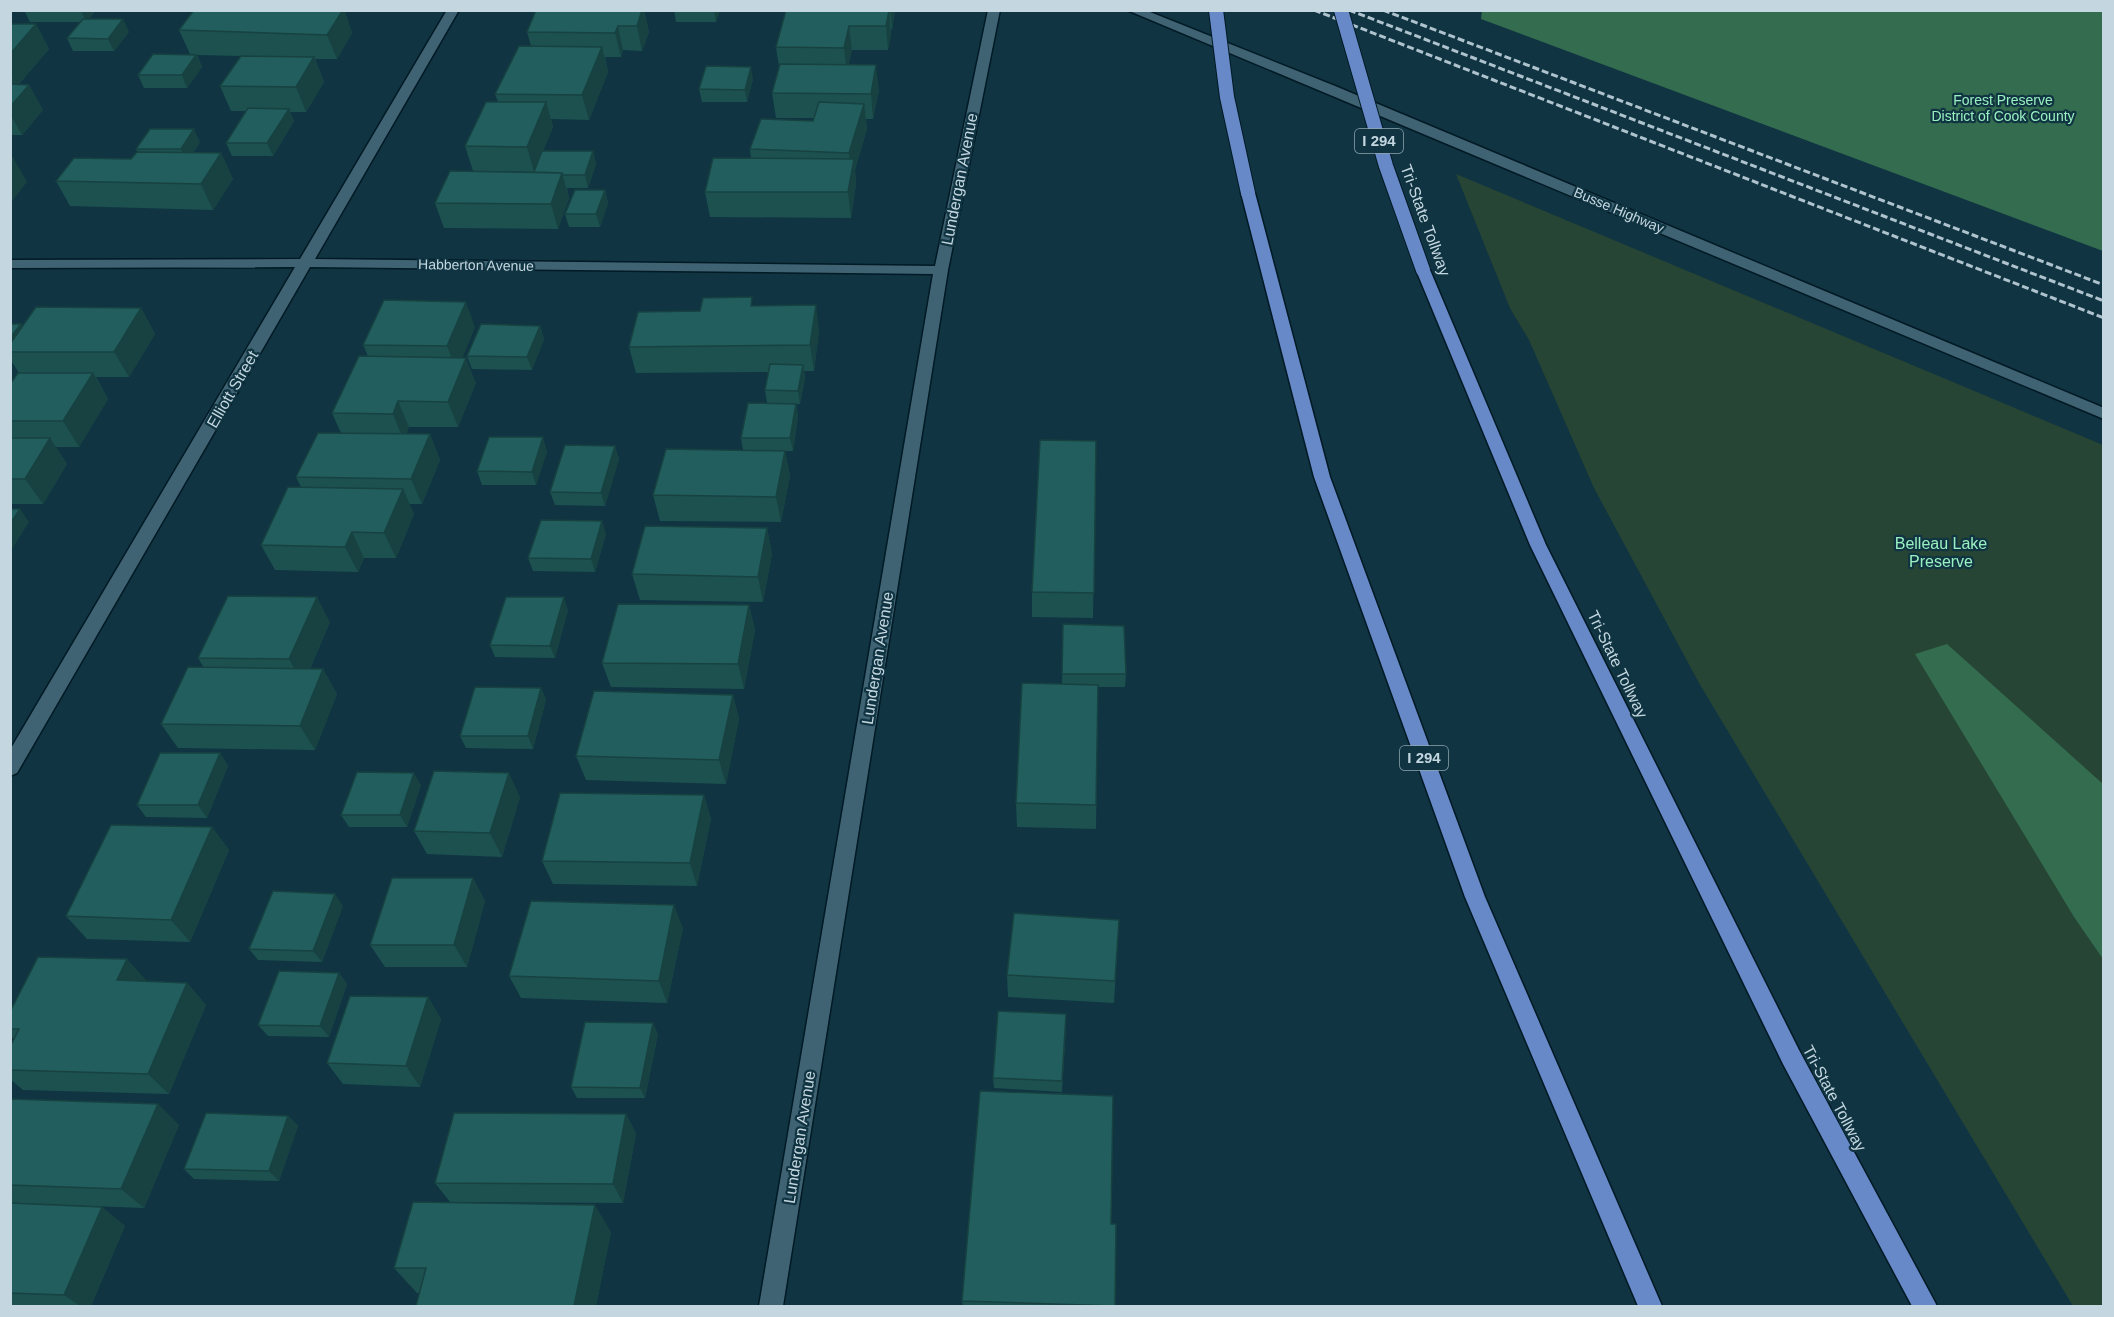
<svg xmlns="http://www.w3.org/2000/svg" width="2114" height="1317" font-family="Arial,sans-serif">
  <style>
    .green { fill: #264534 }
    .forest { fill: #336c4e }
    .lines { fill: none; stroke-linecap: round; stroke-linejoin: round }
    .street-casing { stroke: #011a25; stroke-width: 3 }
    .secondary-casing { stroke: #011a25; stroke-width: 3 }
    .highway-casing { stroke: #011a25; stroke-width: 3 }
    .street { fill: #406373; fill-rule: evenodd }
    .secondary { fill: #406373; fill-rule: evenodd }
    .highway { fill: #6889c7; fill-rule: evenodd }
    .rail { stroke: #aec3cd; stroke-width: 3; stroke-dasharray: 7 3; stroke-linecap: butt }
    .highway-bridge-casing { stroke: #011a25; stroke-width: 16; stroke-linecap: butt }
    .highway-bridge { stroke: #6889c7; stroke-width: 14 }
    .wall { fill: #1c5150 }
    .shaded-wall { fill: #174241 }
    .building { fill: #215e5d; stroke: #174241; stroke-width: 1.5 }
    .labels { text-anchor: middle; stroke-width: 4.5; stroke-linejoin: round; paint-order: stroke }
    .far-park-label { font-size: 14px; fill: #99f0c0; stroke: #103442 }
    .far-street-label { font-size: 14px; fill: #c4d7e0; stroke: #103442 }
    .shield { fill: #103442; stroke: #8ea6b1; stroke-width: 1.5 }
    .shield-label { font-size: 15px; font-weight: bold; fill: #c4d7e0 }
    .street-label { font-size: 16px; fill: #c4d7e0; stroke: #103442 }
    .park-label { font-size: 16px; fill: #99f0c0; stroke: #103442 }
  </style>
  <rect width="100%" height="100%" fill="#103442"/>
  <path class="green" d="M1456,174L2103,445V1306H2073L1699,683L1594,488L1529,340L1510,308Z"/>
  <path class="forest" d="M1482,10L2103,11V251L1481,19Z
    M1947,644L2103,784V959L2074,917L1915,654Z"/>
  <g class="lines">
    <defs>
      <path id="street" d="M447,10H459L315,259L935,266L988,10H1000L948,270L783,1306H759L933,274L310,267L17,773L10,776V750L295,267L10,268V260L300,259Z"/>
      <path id="secondary" d="M1127,10H1145L1335,86L2104,408V419Z"/>
      <path id="highway" d="M1248,189L1255,193L1330,477L1485,897L1662,1306H1638L1465,897L1314,477L1241,193Z
        M1423,266L1430,270L1546,545L1799,1050L1937,1306H1912L1783,1064L1530,545L1416,270Z"/>
    </defs>
    <use href="#street" class="street-casing"/>
    <use href="#secondary" class="secondary-casing"/>
    <use href="#highway" class="highway-casing"/>
    <use href="#street" class="street"/>
    <use href="#secondary" class="secondary"/>
    <use href="#highway" class="highway"/>
    <path class="rail" d="M1314,10L2104,318
      M1349,10L2104,301
      M1383,10L2104,285"/>
    <defs>
      <path id="highway-bridge" d="M1216,10L1227,97L1248,193
        M1341,10L1386,166L1423,270"/>
    </defs>
    <use href="#highway-bridge" class="highway-bridge-casing"/>
    <use href="#highway-bridge" class="highway-bridge"/>
  </g>
  <path class="wall" d="M24,10H96L89,19L129,32L114,51H73L67,38L80,22H30Z
    M194,10H370L369,12H345L352,33L337,59H315L324,82L306,112H290L294,121L273,156H232L226,143L247,111H231L220,86L241,56L197,55L202,67L187,88H144L138,75L190,54L179,30Z
    M536,10H644L649,32L642,51L623,50L621,57H605L608,72L589,120L551,119L553,127L543,151H593L596,164L588,188H567L569,198L558,229L444,228L435,203L534,172L473,171L465,146L498,102L495,94L531,46L527,32Z
    M674,10H720L716,22H676Z
    M786,10H895L892,30L891,29V35L888,50H852L848,65L879,90L873,119H866L867,129L855,170L856,184L851,218L710,217L705,192L751,158L750,149L813,121L814,118H776L772,93L779,67L776,47Z
    M10,24H36L49,49L19,84L29,85L43,110L22,135H10Z
    M753,79L747,102H702L699,89Z
    M200,142L193,153H221L233,179L213,210L70,206L56,181L131,159L138,152L136,149Z
    M605,190L608,203L600,227H569L565,214Z
    M754,306L819,331L814,371H804L805,378L800,404H796L798,417L793,451H785L790,476L781,522L660,521L653,495L743,450L741,438L767,403L765,390L769,372L636,373L629,347L700,311Z
    M141,308L155,334L129,377H96L108,399L79,447H56L67,464L43,504H10V384L19,373L12,362L10,364V324L22,327Z
    M540,326L544,339L532,370L472,369L467,356Z
    M475,327L462,358L476,383L458,427H409L406,434H430L440,460L422,504H409L414,514L396,558H364L358,572L275,570L261,545L301,487L296,477L341,433L332,413L368,356L363,345Z
    M1096,441L1093,618L1032,617V592Z
    M615,446L619,459L605,506L555,505L550,492Z
    M547,451L536,485H482L477,471Z
    M767,528L772,554L763,602L640,600L632,574Z
    M606,534L595,572L533,571L528,558Z
    M749,605L755,630L744,689L611,687L602,663Z
    M568,610L555,658L495,657L490,645Z
    M330,622L310,669H323L337,694L315,750L178,748L161,724L204,668L198,658Z
    M1063,624L1126,674L1125,687H1098L1096,829L1017,827L1016,803L1062,684Z
    M541,688L546,700L533,749L466,748L460,736Z
    M733,695L739,719L726,784L586,780L576,756Z
    M220,753L228,766L207,818L146,817L137,805Z
    M421,785L407,827H349L341,815Z
    M704,795L711,819L697,886L553,884L542,861Z
    M520,797L502,857L427,854L414,831Z
    M212,827L229,850L190,942L87,939L66,916Z
    M473,878L485,901L467,967H385L370,945Z
    M343,906L322,962L258,960L249,949Z
    M1119,920L1114,1003L1008,997L1007,975Z
    M683,928L667,1003L521,998L509,976Z
    M339,973L347,984L329,1037L268,1036L258,1025Z
    M147,981L187,983L206,1005L169,1094L23,1090L10,1079V1047L14,1039L10,1036V1012Z
    M428,997L441,1019L420,1087L343,1084L327,1063Z
    M1066,1025L1062,1092L994,1088L993,1078Z
    M658,1034L645,1098H577L571,1087Z
    M10,1099L179,1125L144,1208L37,1204L102,1207L125,1226L91,1306H10Z
    M626,1114L636,1134L623,1203L450,1202L435,1183Z
    M288,1116L298,1126L279,1181L194,1179L184,1169Z
    M1111,1224L1115,1306H963L962,1301Z
    M611,1232L596,1306H416L419,1293H417L394,1268Z"/>
  <path class="shaded-wall" d="M81,10H96L86,22Z
    M343,10H344L352,33L337,59L327,35Z
    M634,10H644L649,32L642,51Z
    M714,10H720L716,22Z
    M890,10H895L892,30Z
    M889,11L891,35L888,50L886,26Z
    M123,19L129,32L114,51L108,39Z
    M36,24L49,49L17,86L10,74V54Z
    M618,26L623,50L621,57L615,33Z
    M849,26L852,50L847,73L844,48Z
    M602,47L608,72L589,120L582,95Z
    M196,55L202,67L187,88L182,75Z
    M314,57L324,82L306,112L296,87Z
    M876,65L879,90L873,119L871,94Z
    M751,67L753,79L747,102L745,90Z
    M10,75L21,94L29,85L43,110L22,135L10,114Z
    M546,102L553,127L534,172L527,147Z
    M864,104L867,129L855,170L856,184L851,218L848,192L851,172L849,153Z
    M289,109L294,121L273,156L267,143Z
    M194,129L200,142L187,162L181,149Z
    M593,151L596,164L588,188L585,175Z
    M221,153L233,179L213,210L201,184Z
    M13,157L27,182L10,204V160Z
    M562,173L569,198L558,229L551,204Z
    M605,190L608,203L600,227L596,214Z
    M466,302L475,327L457,372L447,346Z
    M816,305L819,331L814,371L810,345Z
    M141,308L155,334L129,377L114,352Z
    M21,324L29,337L10,352V338Z
    M540,326L544,339L532,370L527,357Z
    M466,358L476,383L458,427L448,402Z
    M803,365L805,378L800,404L798,391Z
    M93,373L108,399L79,447L63,421Z
    M398,401L409,427L403,439L393,414Z
    M796,404L798,417L793,451L790,438Z
    M430,434L440,460L422,504L411,479Z
    M543,437L547,451L536,485L532,472Z
    M50,438L67,464L43,504L25,479Z
    M615,446L619,459L605,506L601,493Z
    M785,451L790,476L781,522L776,497Z
    M403,489L414,514L396,558L384,533Z
    M20,509L29,522L10,552V524Z
    M602,521L606,534L595,572L591,559Z
    M767,528L772,554L763,602L758,577Z
    M352,532L364,558L358,572L345,547Z
    M317,597L330,622L303,684L289,659Z
    M564,597L568,610L555,658L550,646Z
    M749,605L755,630L744,689L738,664Z
    M323,669L337,694L315,750L300,726Z
    M541,688L546,700L533,749L528,736Z
    M733,695L739,719L726,784L719,760Z
    M220,753L228,766L207,818L198,805Z
    M414,773L421,785L407,827L400,815Z
    M509,773L520,797L502,857L490,833Z
    M704,795L711,819L697,886L690,863Z
    M212,827L229,850L190,942L171,920Z
    M473,878L485,901L467,967L454,945Z
    M335,894L343,906L322,962L313,951Z
    M674,905L683,928L667,1003L659,981Z
    M127,959L147,981L117,980Z
    M339,973L347,984L329,1037L320,1026Z
    M187,983L206,1005L169,1094L148,1074Z
    M428,997L441,1019L420,1087L406,1066Z
    M653,1023L658,1034L645,1098L640,1088Z
    M158,1104L179,1125L144,1208L121,1189Z
    M626,1114L636,1134L623,1203L613,1184Z
    M288,1116L298,1126L279,1181L269,1171Z
    M595,1205L611,1232L596,1306H574Z
    M102,1207L125,1226L91,1306H80L64,1295Z"/>
  <path class="building" d="M194,10H343L327,35L179,30Z
    M536,10H642L637,26H618L615,33L527,32Z
    M786,10H879L889,11L886,26H849L844,48L776,47Z
    M83,19H123L108,39L67,38Z
    M10,24H36L10,54Z
    M519,46L602,47L582,95L495,94Z
    M153,54L196,55L182,75H138Z
    M241,56L314,57L296,87L220,86Z
    M780,64L876,65L871,94L772,93Z
    M706,66L751,67L745,90L699,89Z
    M10,84L29,85L10,107Z
    M486,102H546L527,147L465,146Z
    M819,102L864,104L849,153L750,149L761,119L813,121Z
    M248,108L289,109L267,143H226Z
    M150,129H194L181,149H136Z
    M542,151H593L585,175H563L562,173L534,172Z
    M137,152L221,153L201,184L56,181L74,158L131,159Z
    M713,158L854,159L848,192H705Z
    M450,171L562,173L551,204L435,203Z
    M575,190H605L596,214H565Z
    M752,297L751,306L816,305L810,345L629,347L638,312L700,311L703,298Z
    M384,300L466,302L447,346L363,345Z
    M36,307L141,308L114,352H10V344Z
    M10,324H21L10,338Z
    M481,324L540,326L527,357L467,356Z
    M359,356L466,358L448,402L398,401L393,414L332,413Z
    M770,364L803,365L798,391L765,390Z
    M18,373H93L63,421H10V384Z
    M748,403L796,404L790,438H741Z
    M318,433L430,434L411,479L296,477Z
    M489,437H543L532,472L477,471Z
    M10,438H50L25,479H10Z
    M1040,440L1096,441L1094,593L1032,592Z
    M565,445L615,446L601,493L550,492Z
    M666,449L785,451L776,497L653,495Z
    M288,487L403,489L384,533L352,532L345,547L261,545Z
    M10,509H20L10,524Z
    M541,520L602,521L591,559L528,558Z
    M645,526L767,528L758,577L632,574Z
    M228,596L317,597L289,659L198,658Z
    M506,597H564L550,646L490,645Z
    M618,604L749,605L738,664L602,663Z
    M1063,624L1124,626L1126,674H1062Z
    M188,667L323,669L300,726L161,724Z
    M1022,683L1098,685L1096,805L1016,803Z
    M475,687L541,688L528,736H460Z
    M594,691L733,695L719,760L576,756Z
    M160,753H220L198,805H137Z
    M434,771L509,773L490,833L414,831Z
    M357,772L414,773L400,815H341Z
    M560,793L704,795L690,863L542,861Z
    M111,825L212,827L171,920L66,916Z
    M392,878H473L454,945H370Z
    M273,891L335,894L313,951L249,949Z
    M531,901L674,905L659,981L509,976Z
    M1014,913L1119,920L1115,981L1007,975Z
    M38,957L127,959L117,980L187,983L148,1074L10,1070V1047L19,1029H10V1012Z
    M279,971L339,973L320,1026L258,1025Z
    M350,996L428,997L406,1066L327,1063Z
    M998,1011L1066,1014L1062,1081L993,1078Z
    M585,1022L653,1023L640,1088L571,1087Z
    M980,1091L1113,1096L1111,1224H1116L1115,1306L962,1301Z
    M10,1099L158,1104L121,1189L10,1185Z
    M206,1113L288,1116L269,1171L184,1169Z
    M454,1113L626,1114L613,1184L435,1183Z
    M413,1202L595,1205L574,1306H416L426,1268H394Z
    M10,1203L102,1207L64,1295L10,1293Z"/>
  <g class="labels">
    <g class="far-park-label">
      <text x="2003" y="105">Forest Preserve<tspan x="2003" dy="16">District of Cook County</tspan></text>
    </g>
    <g class="far-street-label">
      <text transform="translate(1619 210) rotate(23)" y="5">Busse Highway</text>
      <text transform="translate(476 265) rotate(1)" y="5">Habberton Avenue</text>
    </g>
    <g class="shield">
      <rect x="1355" y="129" width="48" height="24" rx="4.5"/>
      <rect x="1400" y="746" width="48" height="24" rx="4.5"/>
    </g>
    <g class="shield-label">
      <text x="1379" y="146">I 294</text>
      <text x="1424" y="763">I 294</text>
    </g>
    <g class="street-label">
      <text transform="translate(959 179) rotate(-79)" y="6">Lundergan Avenue</text>
      <text transform="translate(1426 220) rotate(70)" y="6">Tri-State Tollway</text>
      <text transform="translate(232 389) rotate(-60)" y="6">Elliott Street</text>
      <text transform="translate(877 658) rotate(-81)" y="6">Lundergan Avenue</text>
      <text transform="translate(1618 664) rotate(64)" y="6">Tri-State Tollway</text>
      <text transform="translate(1835 1098) rotate(62)" y="6">Tri-State Tollway</text>
      <text transform="translate(799 1137) rotate(-81)" y="6">Lundergan Avenue</text>
    </g>
    <g class="park-label">
      <text x="1941" y="549">Belleau Lake<tspan x="1941" dy="18">Preserve</tspan></text>
    </g>
  </g>
  <rect width="2114" height="1317" fill="none" stroke="#c4d7e0" stroke-width="24"/>
</svg>
